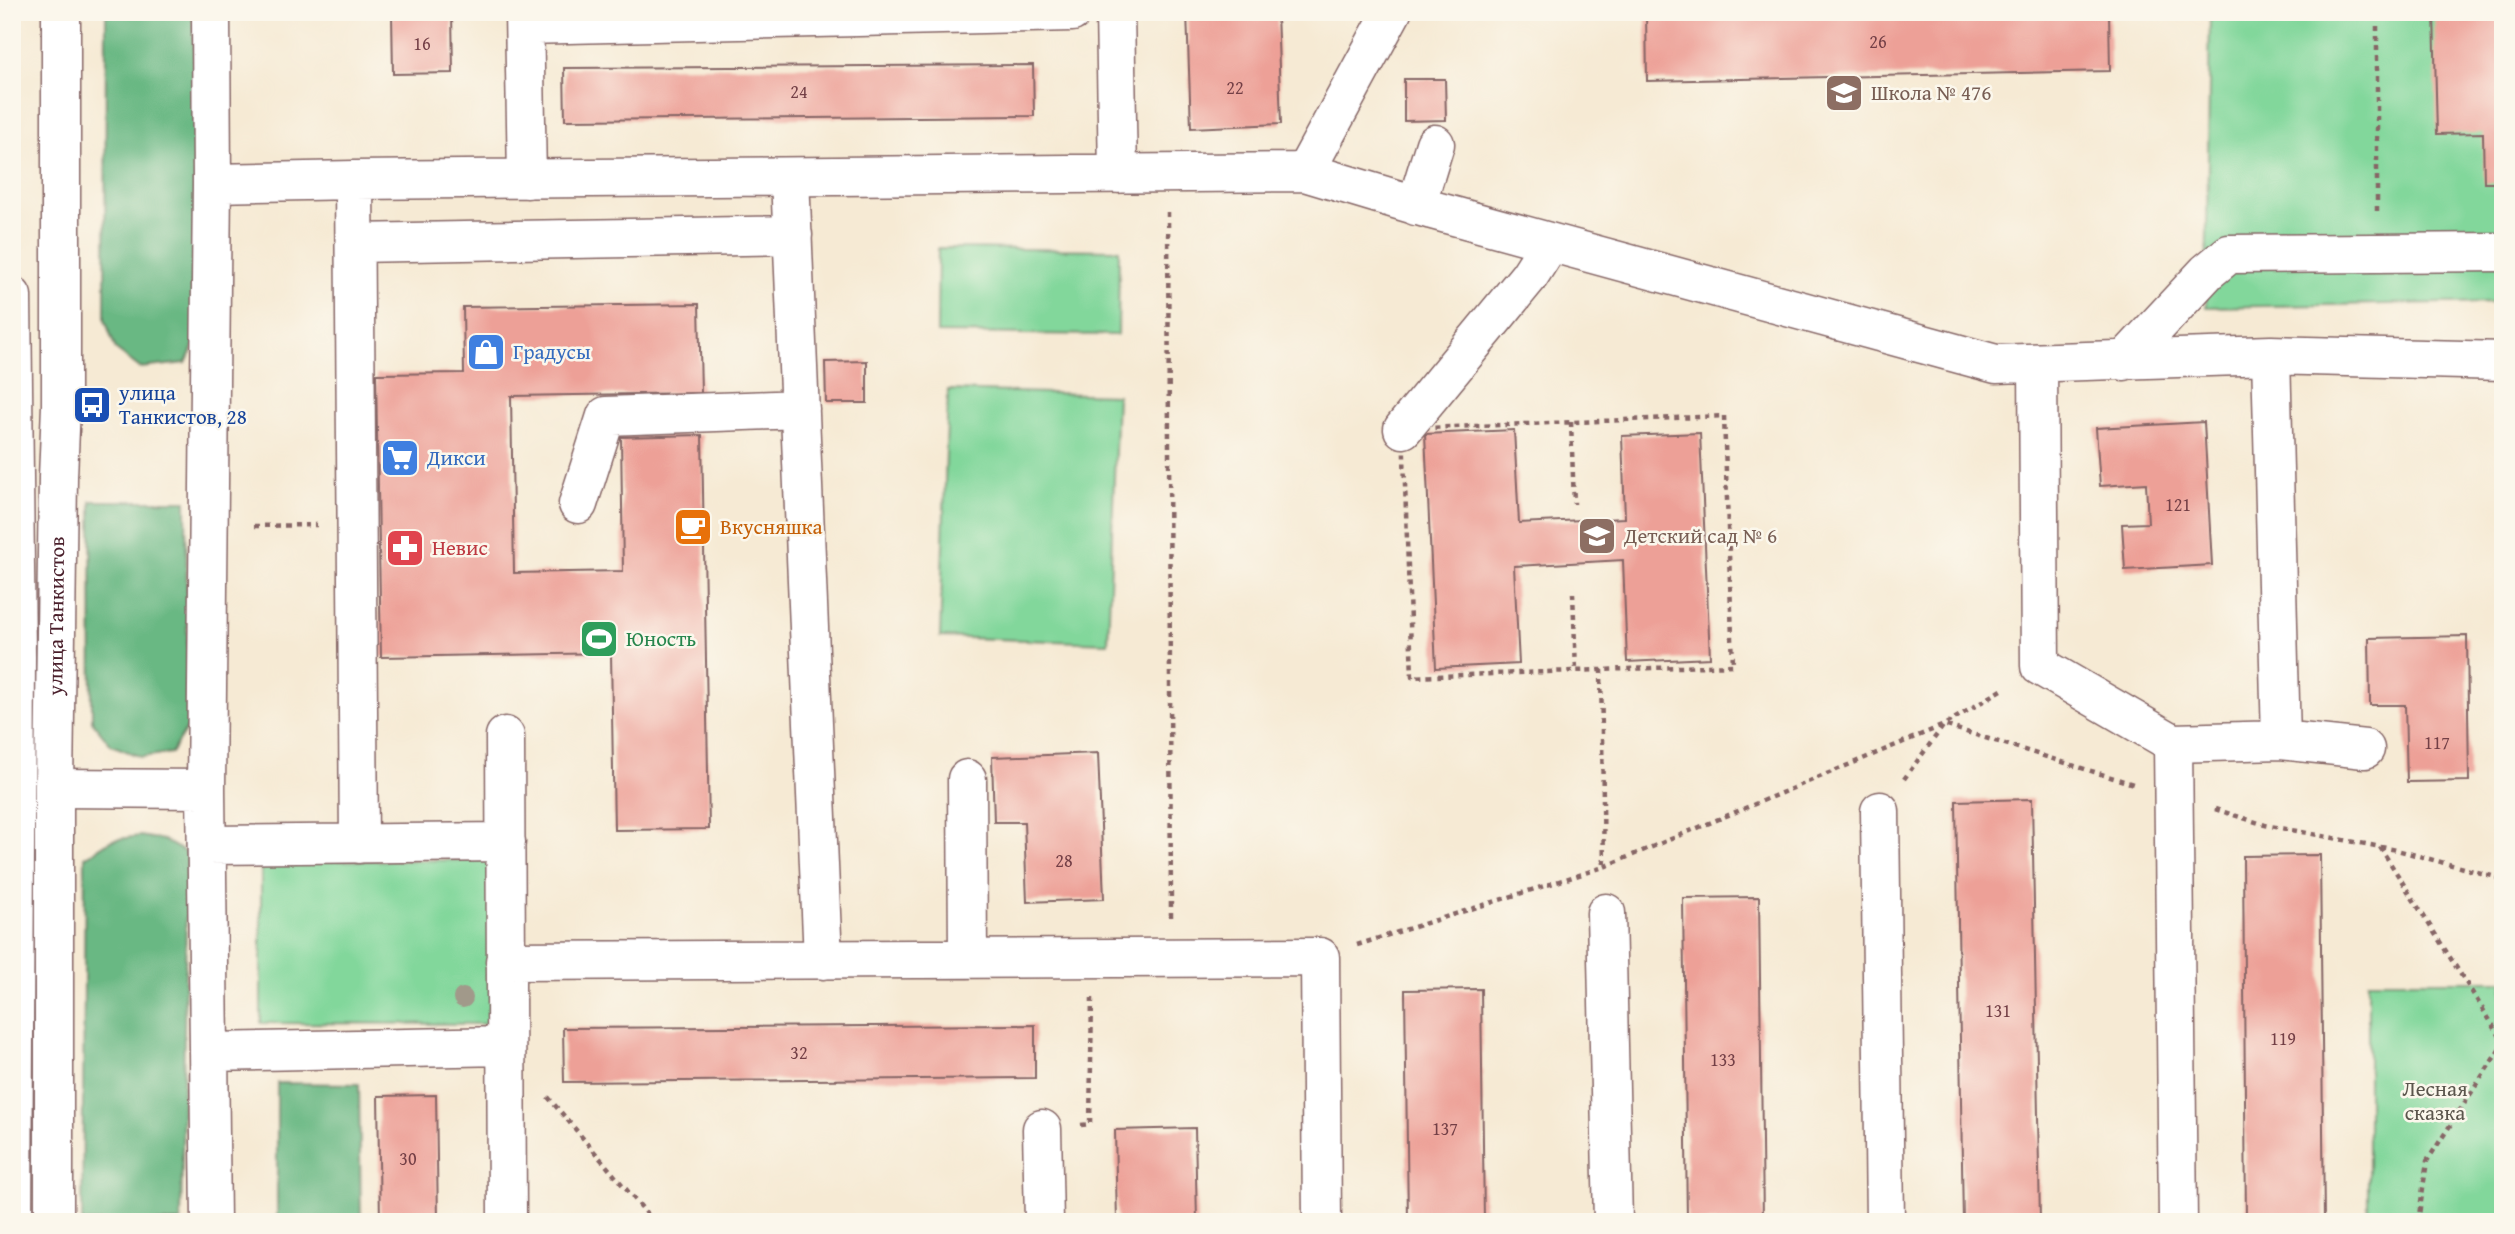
<svg xmlns="http://www.w3.org/2000/svg" width="2515" height="1234" font-family="'Gentium Book Plus',serif">
  <style>
    .green { fill: #82d79b; stroke: #667b63; stroke-width: 2 }
    .forest { fill: #69b883; stroke: #5a6c57; stroke-width: 2 }
    .building { fill: #eda097 }
    .lines { fill: none; stroke-linecap: round; stroke-linejoin: round }
    .minor-casing { stroke: #866666; stroke-width: 41 }
    .major-casing { stroke: #866666; stroke-width: 41 }
    .path { stroke: #866666; stroke-width: 4.5; stroke-dasharray: 5 5; stroke-linecap: butt }
    .minor { stroke: #fff; stroke-width: 38 }
    .major { stroke: #fff; stroke-width: 38 }
    .tree { fill: #a1998a }
    .labels { text-anchor: middle; stroke-width: 5; stroke-linejoin: round; paint-order: stroke }
    .number-label { font-size: 18px; fill: #733f46 }
    .education-label { font-size: 21px; fill: #785e54; stroke: #fbf7ec; text-anchor: start }
    .shop-label { font-size: 21px; fill: #366cbe; stroke: #fbf7ec; text-anchor: start }
    .transit-label { font-size: 21px; fill: #164399; stroke: #fbf7ec; text-anchor: start }
    .food-label { font-size: 21px; fill: #c56008; stroke: #fbf7ec; text-anchor: start }
    .health-label { font-size: 21px; fill: #be3a42; stroke: #fbf7ec; text-anchor: start }
    .street-label { font-size: 21px; fill: #4a1f2b; stroke: #fbf7ec }
    .leisure-label { font-size: 21px; fill: #27864d; stroke: #fbf7ec; text-anchor: start }
    .park-label { font-size: 21px; fill: #5b564d; stroke: #fbf7ec }
  </style>
  <rect width="100%" height="100%" fill="#fbf7ec"/>
  <filter id="ink" filterUnits="userSpaceOnUse"><feTurbulence type="fractalNoise" baseFrequency=".0143" numOctaves="2"/><feDisplacementMap in="SourceGraphic" scale="14" xChannelSelector="R" yChannelSelector="G"/><feConvolveMatrix kernelMatrix="1 2 1 2 8 2 1 2 1" color-interpolation-filters="sRGB"/></filter>
  <filter id="wash" filterUnits="userSpaceOnUse"><feTurbulence type="fractalNoise" baseFrequency=".00686" numOctaves="4" result="noise"/><feDisplacementMap in="SourceGraphic" scale="28" xChannelSelector="R" yChannelSelector="G"/><feGaussianBlur stdDeviation="1.57" result="paint"/><feColorMatrix in="noise" values="0 0 0 0 0 0 0 0 0 0 0 0 0 0 0 0 0 1.4 0 .05"/><feComposite in="paint" operator="in"/></filter>
  <g filter="url(#wash)">
    <rect width="100%" height="100%" fill="#f6ead4"/>
    <path class="green" d="M2210,12H2503V302L2206,307Z
      M938,248L1119,250L1118,335L937,333Z
      M948,390L1117,395L1108,643L940,637Z
      M492,860L494,1024L261,1023V861Z
      M2368,981H2503V1222H2368Z"/>
    <path class="forest" d="M106,12H193L200,332L186,363L140,368L116,350L105,319Z
      M91,501H186L188,726L171,753L141,757L111,745L92,721Z
      M140,836L163,840L187,853L181,1222H82L85,857L112,840Z
      M277,1083L359,1084L361,1222H277Z"/>
    <g id="blocks">
      <path class="building" d="M392,12H452L453,73L393,74Z
        M1187,12H1277L1281,124L1191,128Z
        M1646,12H2109L2110,71L1647,81Z
        M2434,12H2503V183H2484L2483,133L2437,134Z
        M1033,65L1034,116L565,120L564,68Z
        M1404,79H1445L1446,120L1404,121Z
        M699,304L701,393L511,396L514,573L623,571L621,437L702,435L709,829L614,830L611,653L381,657L376,374L464,373L463,307Z
        M867,361V403H826L825,362Z
        M2204,422L2212,565L2125,570L2122,524L2148,523L2146,483L2100,486L2096,428Z
        M1514,430L1519,523L1625,518L1622,436L1700,433L1710,658L1627,662L1623,560L1514,566L1519,664L1436,668L1425,434Z
        M2467,636L2469,781L2407,782L2405,705H2370L2369,638Z
        M1098,753L1104,899L1027,902L1024,822H994L992,757Z
        M2032,799L2040,1222H1963L1956,801Z
        M2320,855L2324,1222H2246L2243,856Z
        M1759,897L1763,1222H1687L1683,898Z
        M1481,989L1484,1222H1408L1405,990Z
        M1035,1025V1078L564,1082L563,1028Z
        M436,1095L438,1222H380L378,1096Z
        M1195,1128L1197,1222H1117L1115,1130Z"/>
    </g>
  </g>
  <g filter="url(#ink)">
    <use href="#blocks" fill-opacity="0" stroke="#866666" stroke-width="2"/>
    <g class="lines">
      <defs>
        <path id="minor" d="M211,12L212,183L206,789L211,1222
          M524,12L527,179
          M1115,12L1118,174
          M525,25L1072,12
          M1305,172L1392,12
          M790,177L823,960
          M354,180L359,844
          M212,183L354,180L1305,172L1432,210L1996,364L2271,355L2503,361
          M1416,206L1435,144
          M355,243L793,235
          M2271,355L2281,740
          M2124,361L2207,272L2229,254L2503,252
          M2038,364L2040,666L2173,743L2281,740L2365,749
          M1403,429L1529,276L1550,243
          M578,504L606,416L800,409
          M505,736L507,1222
          M2173,743L2178,1222
          M967,779L968,959
          M54,788L206,789
          M1880,811L1885,1222
          M207,845L506,842
          M1606,913L1613,1222
          M505,961L1320,957L1322,1222
          M209,1052L505,1046
          M1042,1129L1044,1222"/>
        <g id="major">
          <path d="M12,296L16,657L13,1222"/>
          <path id="s1" d="M54,1222V788L58,477L61,406V12"/>
        </g>
      </defs>
      <use href="#minor" class="minor-casing"/>
      <use href="#major" class="major-casing"/>
      <path class="path" d="M2377,211V12
        M1168,212L1171,918
        M1724,416L1733,665L1412,677L1403,429Z
        M1571,422L1574,504
        M254,526L317,525
        M1573,593L1576,671
        M1601,669L1604,868
        M1904,779L1944,725L2133,784
        M2215,809L2265,825L2397,850L2503,879
        M2380,847L2503,1041
        M1357,945L1604,867L1944,725L2005,688
        M548,1097L654,1222
        M1081,1125L1090,1124L1092,998
        M2418,1222L2427,1161L2503,1044"/>
      <use href="#minor" class="minor"/>
      <use href="#major" class="major"/>
    </g>
    <circle class="tree" cx="463" cy="998" r="10"/>
  </g>
  <defs>
    <symbol id="school-square" viewBox="-11 -11 22 22"><rect x="-9" y="-9" width="18" height="18" rx="4" fill="#8d6e63" stroke="#fbf7ec"/><path d="M0-5L7-2L0 1L-7-2ZM-4 1L0 2.5L4 1V4Q0 6-4 4Z" fill="#fff"/></symbol>
    <symbol id="shop-square" viewBox="-11 -11 22 22"><rect x="-9" y="-9" width="18" height="18" rx="4" fill="#3f7fe0" stroke="#fbf7ec"/><path d="M-5-2.5h2.3a2.7 3.5 0 0 1 5.4 0H5L5.5 6h-11ZM-1.5-2.5h3a1.5 2.3 0 0 0-3 0Z" fill="#fff"/></symbol>
    <symbol id="bus-square" viewBox="-11 -11 22 22"><rect x="-9" y="-9" width="18" height="18" rx="4" fill="#1a4fb4" stroke="#fbf7ec"/><path d="M-5-6H5V4H4V6H2V4H-2V6H-4V4H-5ZM-3.5-4V0h7V-4ZM-3.5 1.2v1.5H-2V1.2ZM2 1.2v1.5H3.5V1.2Z" fill="#fff"/></symbol>
    <symbol id="supermarket-square" viewBox="-11 -11 22 22"><rect x="-9" y="-9" width="18" height="18" rx="4" fill="#3f7fe0" stroke="#fbf7ec"/><path d="M-6-5.5h2.5l.6 2H6L4.5 2H-2.5L-4.4-4H-6ZM-1.5 3.2a1.3 1.3 0 1 0 .1 0ZM3 3.2a1.3 1.3 0 1 0 .1 0Z" fill="#fff"/></symbol>
    <symbol id="cafe-square" viewBox="-11 -11 22 22"><rect x="-9" y="-9" width="18" height="18" rx="4" fill="#e8710a" stroke="#fbf7ec"/><path d="M-5.5-4.5H6V0H3Q3 3.5 0 3.5H-2.5Q-5.5 3.5-5.5 0ZM3-3.2v2h1.7v-2ZM-6 4.5H4V6H-6Z" fill="#fff"/></symbol>
    <symbol id="pharmacy-square" viewBox="-11 -11 22 22"><rect x="-9" y="-9" width="18" height="18" rx="4" fill="#e0444e" stroke="#fbf7ec"/><path d="M-2-6h4v4h4v4h-4v4h-4v-4h-4v-4h4Z" fill="#fff"/></symbol>
    <symbol id="stadium-square" viewBox="-11 -11 22 22"><rect x="-9" y="-9" width="18" height="18" rx="4" fill="#2e9e5b" stroke="#fbf7ec"/><path d="M0-5a6.5 5 0 1 0 0 10a6.5 5 0 1 0 0-10ZM-3.5-1.8h7v3.6h-7Z" fill="#fff"/></symbol>
  </defs>
  <g fill-rule="evenodd">
    <use href="#school-square" x="1822" y="71" width="44" height="44"/>
    <use href="#shop-square" x="464" y="330" width="44" height="44"/>
    <use href="#bus-square" x="70" y="383" width="44" height="44"/>
    <use href="#supermarket-square" x="378" y="436" width="44" height="44"/>
    <use href="#cafe-square" x="671" y="505" width="44" height="44"/>
    <use href="#school-square" x="1575" y="514" width="44" height="44"/>
    <use href="#pharmacy-square" x="383" y="526" width="44" height="44"/>
    <use href="#stadium-square" x="577" y="617" width="44" height="44"/>
  </g>
  <g class="labels">
    <g class="number-label">
      <text x="1878" y="48">26</text>
      <text x="422" y="50">16</text>
      <text x="1235" y="94">22</text>
      <text x="799" y="98">24</text>
      <text x="2178" y="511">121</text>
      <text x="2437" y="749">117</text>
      <text x="1064" y="867">28</text>
      <text x="1998" y="1017">131</text>
      <text x="2283" y="1045">119</text>
      <text x="799" y="1059">32</text>
      <text x="1723" y="1066">133</text>
      <text x="1445" y="1135">137</text>
      <text x="408" y="1165">30</text>
    </g>
    <g class="education-label">
      <text x="1871" y="100">Школа № 476</text>
      <text x="1624" y="543">Детский сад № 6</text>
    </g>
    <g class="shop-label">
      <text x="513" y="359">Градусы</text>
      <text x="427" y="465">Дикси</text>
    </g>
    <g class="transit-label">
      <text x="119" y="400">улица<tspan x="119" dy="24">Танкистов, 28</tspan></text>
    </g>
    <g class="food-label">
      <text x="720" y="534">Вкусняшка</text>
    </g>
    <g class="health-label">
      <text x="432" y="555">Невис</text>
    </g>
    <g class="street-label">
      <text dy="7" stroke="none"><textPath href="#s1" startOffset="606">улица Танкистов</textPath></text>
    </g>
    <g class="leisure-label">
      <text x="626" y="646">Юность</text>
    </g>
    <g class="park-label">
      <text x="2435" y="1096">Лесная<tspan x="2435" dy="24">сказка</tspan></text>
    </g>
  </g>
  <rect width="2515" height="1234" fill="none" stroke="#fbf7ec" stroke-width="42"/>
</svg>
